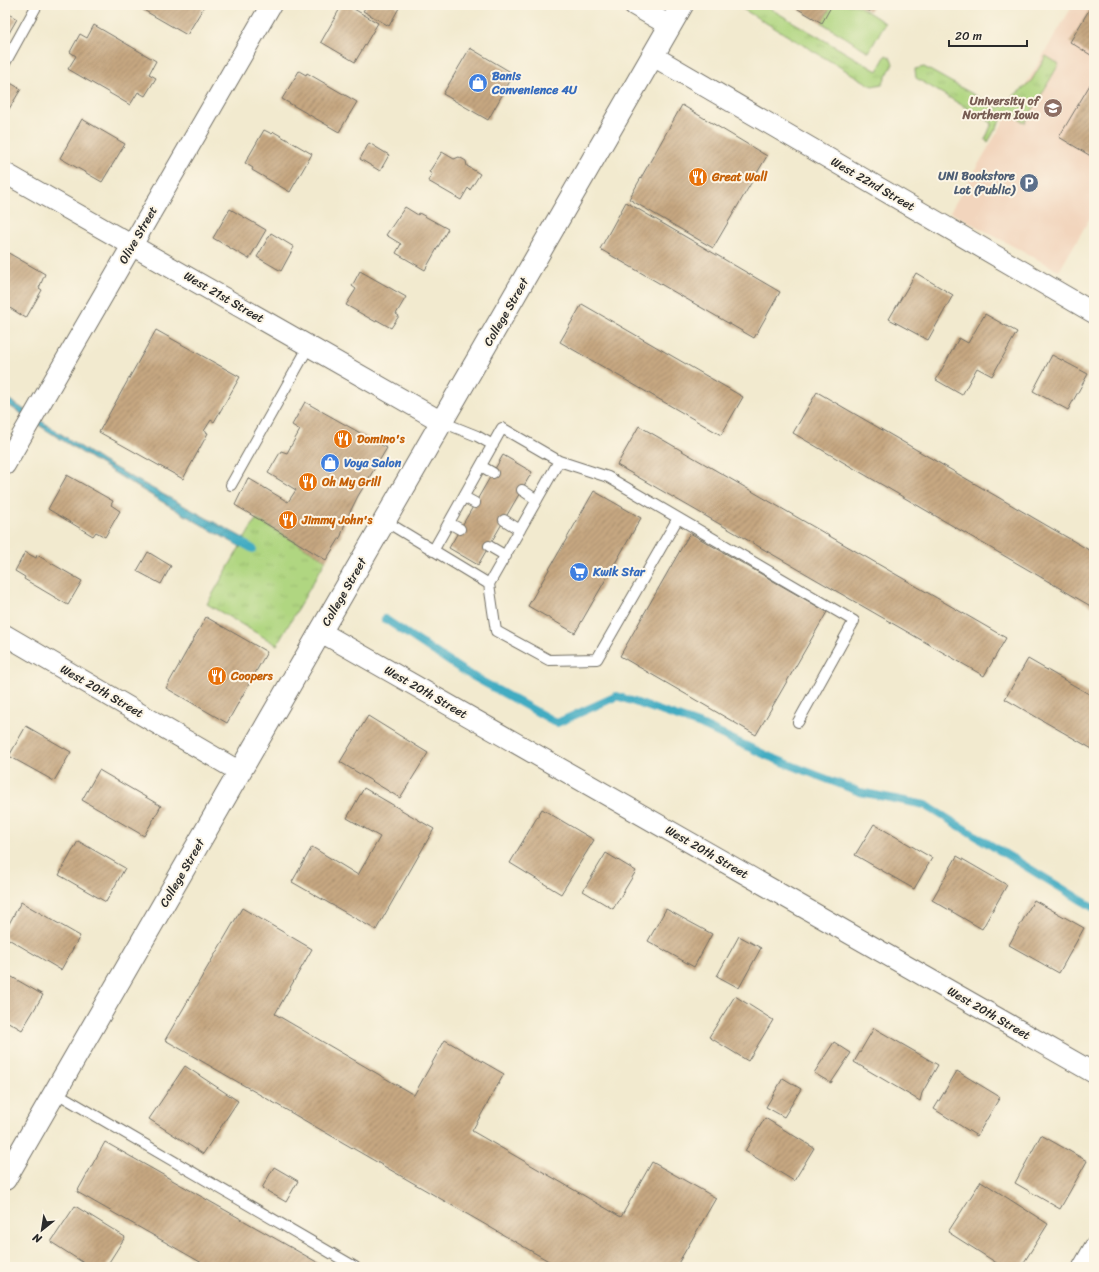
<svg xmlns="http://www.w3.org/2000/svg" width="1099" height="1272" font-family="Sriracha,sans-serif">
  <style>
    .built { fill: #f2d5bd }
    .grass { fill: url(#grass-tufts); stroke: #6e8056 }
    .pitch { fill: #b0d681; stroke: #6e8056 }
    .water { fill: url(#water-waves); stroke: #376c76 }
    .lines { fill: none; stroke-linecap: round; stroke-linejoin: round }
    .stream { stroke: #43acc2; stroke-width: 8 }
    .building { fill: url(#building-hatch) }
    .lane-casing { stroke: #716e64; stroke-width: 12 }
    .street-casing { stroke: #716e64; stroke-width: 22 }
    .secondary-casing { stroke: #716e64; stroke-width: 24 }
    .lane { stroke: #fff; stroke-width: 10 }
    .street { stroke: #fff; stroke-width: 20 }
    .secondary { stroke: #fff; stroke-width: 22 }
    .labels { text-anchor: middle; stroke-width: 4; stroke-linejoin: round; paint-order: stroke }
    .shop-label { font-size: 12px; font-weight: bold; fill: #366cbe; stroke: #fcf5e5; text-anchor: start }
    .education-label { font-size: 12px; font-weight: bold; fill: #785e54; stroke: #fcf5e5; text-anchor: end }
    .service-label { font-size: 12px; font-weight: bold; fill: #4e5e75; stroke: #fcf5e5; text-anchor: end }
    .food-label { font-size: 12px; font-weight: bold; fill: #c56008; stroke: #fcf5e5; text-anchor: start }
    .street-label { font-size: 12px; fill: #2b2b2b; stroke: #fcf5e5 }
  </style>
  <defs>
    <pattern id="grass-tufts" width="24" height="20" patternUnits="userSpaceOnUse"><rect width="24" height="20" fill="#b0d681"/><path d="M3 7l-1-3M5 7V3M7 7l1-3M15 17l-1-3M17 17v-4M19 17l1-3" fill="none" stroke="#98b870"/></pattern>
    <pattern id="water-waves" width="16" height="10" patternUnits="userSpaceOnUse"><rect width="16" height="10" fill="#43acc2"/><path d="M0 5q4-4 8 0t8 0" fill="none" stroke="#388c9e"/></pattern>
    <pattern id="building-hatch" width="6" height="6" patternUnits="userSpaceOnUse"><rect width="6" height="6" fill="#c6a781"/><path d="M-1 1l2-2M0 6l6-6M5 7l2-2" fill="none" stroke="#a1886a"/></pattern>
  </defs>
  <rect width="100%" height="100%" fill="#fcf5e5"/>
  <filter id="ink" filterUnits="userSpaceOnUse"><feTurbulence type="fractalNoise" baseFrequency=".025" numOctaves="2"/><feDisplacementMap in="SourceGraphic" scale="8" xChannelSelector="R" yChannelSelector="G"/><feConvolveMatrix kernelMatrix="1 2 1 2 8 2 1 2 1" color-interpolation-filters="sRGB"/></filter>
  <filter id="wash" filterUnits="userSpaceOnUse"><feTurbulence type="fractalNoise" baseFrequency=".012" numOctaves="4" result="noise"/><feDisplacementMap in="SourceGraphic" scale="16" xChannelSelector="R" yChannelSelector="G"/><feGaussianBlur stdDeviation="0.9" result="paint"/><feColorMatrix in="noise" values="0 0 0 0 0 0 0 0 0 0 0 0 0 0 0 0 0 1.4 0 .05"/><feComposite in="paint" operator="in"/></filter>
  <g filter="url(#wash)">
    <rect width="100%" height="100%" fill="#f2eacf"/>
    <path class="built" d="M1073,5H1094V211L1059,271L950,212Z"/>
    <path class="grass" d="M736,5H764L877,71L886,55L891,58L893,64L882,84L872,86Z
      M1046,56L1059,64L1025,123L1006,111L988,142L985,140L992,123L916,78L915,69L924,67L998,108L1030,83Z
      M256,519L326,560L277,645L207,604Z"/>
    <path class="pitch" d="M832,5H857L885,23L869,52L822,23Z"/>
    <path class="water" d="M5,397L102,461L245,539L241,547C160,502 82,454 5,403Z"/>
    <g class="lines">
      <path class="stream" d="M235,539L253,549
        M385,619L465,672L557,723L617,696L701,725L770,757L860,792L925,805L1094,908"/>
    </g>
    <g id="blocks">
      <path class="building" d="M142,5H205L187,35L140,8Z
        M342,5H347L378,23L355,62L321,42Z
        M367,5H394L399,8L389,26L363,11Z
        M791,5H832L822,23Z
        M858,5H873L870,11Z
        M1092,5H1094V57L1070,42Z
        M5,12L17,19L5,40Z
        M94,25L156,61L149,74L156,78L145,96L138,92L130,105L68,69L76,56L70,52L80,34L87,38Z
        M470,48L514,74L488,120L443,94Z
        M299,71L306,75L307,73L357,102L339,132L282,99Z
        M1094,78V158L1059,137Z
        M5,80L21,89L6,114H5Z
        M682,105L767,156L713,248L629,199Z
        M82,119L125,144L102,182L60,158Z
        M264,130L272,134L274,132L312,154L290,192L252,170L253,168L245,163Z
        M369,143L389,155L380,171L360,159Z
        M442,152L454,159L459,157L466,161L467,166L480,174L470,190L468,188L461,200L428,181L432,174L429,172Z
        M626,202L780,292L754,338L600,249Z
        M405,207L418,215L419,213L448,229L425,270L396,253L401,244L386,235Z
        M230,209L266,230L249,259L213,238Z
        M271,233L294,247L281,271L257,257Z
        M5,251L45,274L39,288L42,290L26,318L5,305Z
        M360,271L406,297L396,314L399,316L391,328L377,320L376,322L346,305L356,289L352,286Z
        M916,273L953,295L928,340L889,319Z
        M582,304L743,397L721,435L560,342Z
        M985,314L1017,332L992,376L977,368L962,395L936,380L959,338L968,343Z
        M156,330L240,377L214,422L211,420L204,431L208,433L183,479L99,432Z
        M1052,355L1088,374L1068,410L1033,391Z
        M817,392L1094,553V608L793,433Z
        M305,402L387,448L358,496L346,520L341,536L326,560L235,505L248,478L288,502L296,490L268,473L281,451L287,453L300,430L292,425Z
        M639,426L1006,638L984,676L617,465Z
        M503,455L532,472L478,565L449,548Z
        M67,475L113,501L111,505L120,511L105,537L96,532L93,536L48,509Z
        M594,491L641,518L575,633L528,606Z
        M690,533L827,612L756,735L620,656Z
        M25,552L36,558L37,555L82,581L68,605L24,579L25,577L15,571Z
        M148,552L171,566L161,584L137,571Z
        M206,617L267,652L227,723L166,688Z
        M1028,659L1094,697V750L1005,699Z
        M368,716L428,753L400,798L340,762Z
        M26,726L71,752L54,781L9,756Z
        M99,770L161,806L144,836L82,800Z
        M364,788L434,829L376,930L292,882L312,847L358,875L380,837L347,818Z
        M542,809L594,840L561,894L510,863Z
        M874,824L932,858L914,889L855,855Z
        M78,841L125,868L106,902L59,875Z
        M606,853L636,871L613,909L583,891Z
        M957,856L1007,885L982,929L932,900Z
        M1034,900L1084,928L1059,973L1009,945Z
        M21,902L80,936L61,970L5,937V931Z
        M242,908L312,949L275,1014L414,1095L445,1040L504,1074L472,1131L621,1217L652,1162L716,1198L676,1267H559L165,1040Z
        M666,909L712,934L694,967L648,941Z
        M739,936L761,948L739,988L717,976Z
        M5,973L43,995L22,1030L5,1020Z
        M735,996L773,1020L748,1061L709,1037Z
        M874,1028L938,1065L922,1093L920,1101L854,1062Z
        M834,1042L851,1053L831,1083L814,1073Z
        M185,1066L238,1101L203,1154L149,1119Z
        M957,1071L1000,1097L977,1136L934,1109Z
        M783,1078L801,1089L784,1117L766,1107Z
        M765,1118L814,1148L794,1181L745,1151Z
        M1041,1135L1087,1161L1060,1209L1015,1183Z
        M105,1142L322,1265L321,1267H209L77,1192Z
        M274,1167L298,1181L286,1202L262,1188Z
        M981,1181L1048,1224L1021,1267H1003L948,1232Z
        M75,1206L125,1237L106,1267H90L51,1242Z"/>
    </g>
  </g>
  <g filter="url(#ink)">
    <use href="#blocks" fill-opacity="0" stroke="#716e64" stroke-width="1"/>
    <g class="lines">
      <defs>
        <path id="lane" d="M5,63L37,5
          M442,422L477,436L493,445
          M559,461L608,477L854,621L798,722
          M481,466L493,473
          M231,485L309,346
          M522,490L537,500
          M464,497L475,503
          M504,520L520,530
          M385,521L489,584L559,461L502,428L433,551
          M449,523L460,529
          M489,546L506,556
          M489,584L496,631L549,660L597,659L678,518
          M55,1092L355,1267"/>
        <path id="street" d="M634,5L670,26
          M653,56L1094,313
          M5,173L442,422
          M5,465L271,5
          M321,632L1094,1073
          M5,635L240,772
          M1083,1267L1094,1248"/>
        <path id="secondary" d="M5,1179L682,5"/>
      </defs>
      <use href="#lane" class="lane-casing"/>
      <use href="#street" class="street-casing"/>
      <use href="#secondary" class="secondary-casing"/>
      <use href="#lane" class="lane"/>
      <use href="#street" class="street"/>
      <use href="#secondary" class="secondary"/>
    </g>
  </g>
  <defs>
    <symbol id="shop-disc" viewBox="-11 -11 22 22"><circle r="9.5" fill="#3f7fe0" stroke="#fcf5e5"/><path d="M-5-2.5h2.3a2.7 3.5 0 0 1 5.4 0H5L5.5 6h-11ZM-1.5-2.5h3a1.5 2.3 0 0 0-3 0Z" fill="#fff"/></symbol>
    <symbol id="university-disc" viewBox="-11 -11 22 22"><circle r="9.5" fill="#8d6e63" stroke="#fcf5e5"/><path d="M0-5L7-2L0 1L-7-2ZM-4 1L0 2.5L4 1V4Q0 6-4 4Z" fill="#fff"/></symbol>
    <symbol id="restaurant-disc" viewBox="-11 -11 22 22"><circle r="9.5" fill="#e8710a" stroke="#fcf5e5"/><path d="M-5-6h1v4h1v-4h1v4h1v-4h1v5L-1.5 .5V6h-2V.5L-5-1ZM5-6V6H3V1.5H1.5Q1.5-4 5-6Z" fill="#fff"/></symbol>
    <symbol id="parking-disc" viewBox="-11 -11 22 22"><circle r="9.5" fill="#5c6f8a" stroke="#fcf5e5"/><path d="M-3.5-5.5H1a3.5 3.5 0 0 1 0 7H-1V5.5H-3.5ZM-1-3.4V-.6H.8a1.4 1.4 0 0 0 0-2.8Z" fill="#fff"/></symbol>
    <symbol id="supermarket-disc" viewBox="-11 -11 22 22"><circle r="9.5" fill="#3f7fe0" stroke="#fcf5e5"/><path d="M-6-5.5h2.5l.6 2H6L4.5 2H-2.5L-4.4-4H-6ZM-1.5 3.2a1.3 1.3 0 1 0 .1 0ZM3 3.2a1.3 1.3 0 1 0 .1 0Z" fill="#fff"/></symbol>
  </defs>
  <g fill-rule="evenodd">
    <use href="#shop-disc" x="467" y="72" width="22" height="22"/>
    <use href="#university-disc" x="1042" y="97" width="22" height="22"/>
    <use href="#restaurant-disc" x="687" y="166" width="22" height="22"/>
    <use href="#parking-disc" x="1018" y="172" width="22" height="22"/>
    <use href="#restaurant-disc" x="332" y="428" width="22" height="22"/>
    <use href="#shop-disc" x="319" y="452" width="22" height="22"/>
    <use href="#restaurant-disc" x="297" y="471" width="22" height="22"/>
    <use href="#restaurant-disc" x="277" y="509" width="22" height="22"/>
    <use href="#supermarket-disc" x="568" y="561" width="22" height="22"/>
    <use href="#restaurant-disc" x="206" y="665" width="22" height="22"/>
  </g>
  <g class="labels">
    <g class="shop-label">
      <text x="492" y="80">Banis<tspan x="492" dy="14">Convenience 4U</tspan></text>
      <text x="344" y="467">Voya Salon</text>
      <text x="593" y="576">Kwik Star</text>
    </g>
    <g class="education-label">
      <text x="1039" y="105">University of<tspan x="1039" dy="14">Northern Iowa</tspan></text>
    </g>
    <g class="service-label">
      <text x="1015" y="180">UNI Bookstore<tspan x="1015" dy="14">Lot (Public)</tspan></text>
    </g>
    <g class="food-label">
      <text x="712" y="181">Great Wall</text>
      <text x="357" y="443">Domino's</text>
      <text x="322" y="486">Oh My Grill</text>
      <text x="302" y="524">Jimmy John's</text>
      <text x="231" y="680">Coopers</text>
    </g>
    <g class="street-label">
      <text transform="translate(873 184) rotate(30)" y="4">West 22nd Street</text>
      <text transform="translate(138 235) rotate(-60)" y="4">Olive Street</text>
      <text transform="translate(224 297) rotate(30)" y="4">West 21st Street</text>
      <text transform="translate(506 312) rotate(-60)" y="4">College Street</text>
      <text transform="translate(344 592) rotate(-60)" y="4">College Street</text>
      <text transform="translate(102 691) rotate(30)" y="4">West 20th Street</text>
      <text transform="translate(426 692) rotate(30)" y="4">West 20th Street</text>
      <text transform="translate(707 852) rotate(30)" y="4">West 20th Street</text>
      <text transform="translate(182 873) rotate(-60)" y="4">College Street</text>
      <text transform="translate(989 1013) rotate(30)" y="4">West 20th Street</text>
    </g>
  </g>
  <rect width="1099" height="1272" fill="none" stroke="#fcf5e5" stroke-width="20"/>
  <g transform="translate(42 1230) rotate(210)" stroke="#fcf5e5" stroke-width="3" paint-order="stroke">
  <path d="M0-3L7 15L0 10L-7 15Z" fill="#2b2b2b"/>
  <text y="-6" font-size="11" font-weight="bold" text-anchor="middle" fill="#2b2b2b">N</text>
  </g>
  <path d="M949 40v6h78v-6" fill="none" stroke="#2b2b2b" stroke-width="2"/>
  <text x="955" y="40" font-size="12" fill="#2b2b2b" stroke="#fcf5e5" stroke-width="3" paint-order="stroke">20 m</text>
</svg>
